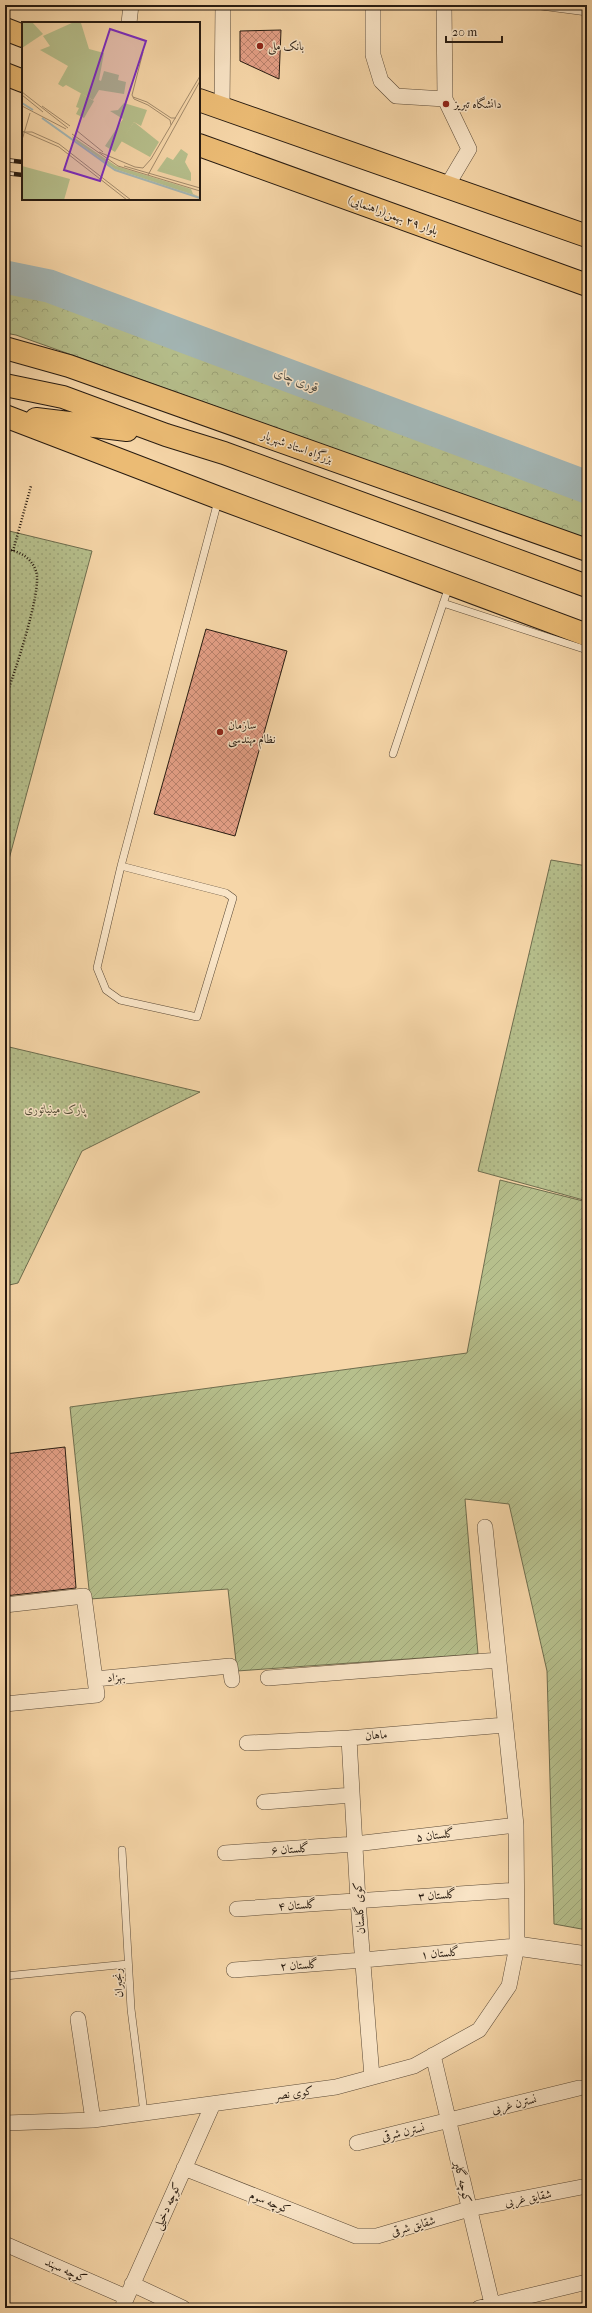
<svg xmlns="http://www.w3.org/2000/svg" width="592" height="2313" font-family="'IM FELL French Canon',Amiri,serif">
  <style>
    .forest { fill: url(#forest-crowns); stroke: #6e6d4e }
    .park { fill: url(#park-dots); stroke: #6e6d4e }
    .garden { fill: url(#garden-furrows); stroke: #6e6d4e }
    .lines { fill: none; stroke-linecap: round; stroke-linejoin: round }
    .river { stroke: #a3b6b5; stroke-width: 33 }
    .building { fill: url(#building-cross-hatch); stroke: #271b11 }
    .service-casing { stroke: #5b4a37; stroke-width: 8 }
    .minor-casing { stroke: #5b4a37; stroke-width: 16 }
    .tertiary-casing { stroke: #5b4a37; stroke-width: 20 }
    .primary-casing { stroke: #271b11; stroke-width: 24 }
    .trunk-casing { stroke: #271b11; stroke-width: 24 }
    .path { stroke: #271b11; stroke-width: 2.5; stroke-dasharray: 1 2; stroke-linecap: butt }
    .service { stroke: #f9e4c6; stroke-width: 7 }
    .minor { stroke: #f9e4c6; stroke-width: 15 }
    .tertiary { stroke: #f9e4c6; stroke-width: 19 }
    .primary { stroke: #ebbb74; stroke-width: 22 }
    .trunk { stroke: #ebbb74; stroke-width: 22 }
    .rail-casing { stroke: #271b11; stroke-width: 4.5 }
    .rail { stroke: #f9e4c6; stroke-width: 3; stroke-dasharray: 9; stroke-linecap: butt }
    .poi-dot { fill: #8f2418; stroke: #f9e4c6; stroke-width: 1.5 }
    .labels { text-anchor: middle; stroke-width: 3; stroke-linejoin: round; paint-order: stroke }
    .poi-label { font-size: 12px; fill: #271b11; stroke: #f9e4c6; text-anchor: start }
    .street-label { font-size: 12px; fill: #271b11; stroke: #f9e4c6 }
    .park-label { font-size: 12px; font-style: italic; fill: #524c36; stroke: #f9e4c6 }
    .water-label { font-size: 13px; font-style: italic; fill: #4c4a42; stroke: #f9e4c6 }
    .inset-river { fill: none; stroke: #a3b6b5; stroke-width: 2 }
    .inset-road { fill: none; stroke: #a38b6c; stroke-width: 1 }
    .view { fill: #7b2cbf; fill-opacity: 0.15; stroke: #7b2cbf; stroke-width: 2 }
    .inset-edge { fill: none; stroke: #271b11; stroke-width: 2 }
  </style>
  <defs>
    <pattern id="forest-crowns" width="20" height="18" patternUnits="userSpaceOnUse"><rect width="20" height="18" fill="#b6bf8c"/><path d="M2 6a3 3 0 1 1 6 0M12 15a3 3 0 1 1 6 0" fill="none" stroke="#9ca478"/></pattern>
    <pattern id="park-dots" width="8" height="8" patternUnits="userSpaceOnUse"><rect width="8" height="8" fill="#b6bf8c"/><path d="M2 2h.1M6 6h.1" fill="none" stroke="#9ca478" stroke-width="1.8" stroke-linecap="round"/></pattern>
    <pattern id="garden-furrows" width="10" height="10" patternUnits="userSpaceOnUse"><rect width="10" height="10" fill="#b6bf8c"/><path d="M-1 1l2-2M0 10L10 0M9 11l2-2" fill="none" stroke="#9ca478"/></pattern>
    <pattern id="building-cross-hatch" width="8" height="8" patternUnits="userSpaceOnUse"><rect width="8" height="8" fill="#e49f86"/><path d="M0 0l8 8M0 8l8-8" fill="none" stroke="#b9816c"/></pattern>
  </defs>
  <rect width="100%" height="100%" fill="#f6d6a8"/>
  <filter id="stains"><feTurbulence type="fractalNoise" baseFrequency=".005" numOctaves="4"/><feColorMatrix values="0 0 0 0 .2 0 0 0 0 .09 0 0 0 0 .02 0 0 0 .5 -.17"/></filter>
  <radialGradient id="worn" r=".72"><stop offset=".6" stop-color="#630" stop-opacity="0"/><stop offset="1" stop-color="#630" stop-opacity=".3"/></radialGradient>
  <path class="forest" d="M5,285L41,292L587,496V539L16,335L5,333Z"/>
  <path class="park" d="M5,530L92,551L5,874Z
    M551,860L587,866V1201L478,1171Z
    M5,1046L200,1092L82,1151L18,1283L5,1286Z"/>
  <path class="garden" d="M500,1180L587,1202V1930L554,1924L547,1671L509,1504L465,1499L478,1654L237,1671L228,1589L90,1599L70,1407L467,1353Z"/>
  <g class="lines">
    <path class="river" d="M5,277L49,286L587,487"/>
  </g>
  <path class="building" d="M281,30L279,79L240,61V31Z
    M206,629L287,651L235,836L154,814Z
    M65,1447L76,1588L5,1596V1454Z"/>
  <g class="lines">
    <defs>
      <path id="service" d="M541,6L587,12
        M443,603L587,650
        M393,754L449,586
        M121,866L226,893L233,898L197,1017L120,1000L106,990L97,968L121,866L218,501
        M122,1850L131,2009L144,2113
        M5,1976L128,1964"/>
      <path id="minor" d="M373,5V55L381,81L396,96L445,99
        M444,5L445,99L469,149L447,186
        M129,23L131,5
        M222,109L223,5
        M5,1605L84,1596L95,1679
        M268,1678L499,1660
        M5,1704L97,1695L95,1679L230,1666L232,1680
        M349,1738L358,1901L372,2077
        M247,1743L349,1738L505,1725
        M264,1802L352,1795
        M225,1853L355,1844L516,1825
        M237,1909L516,1890
        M234,1970L363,1960L517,1946
        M78,2019L93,2120
        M433,2055L493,2308
        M5,2123L93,2120L336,2087L414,2066L479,2030L509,1986L517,1946L516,1825L485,1527
        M357,2143L579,2088
        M184,2168L356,2236H377L469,2209L587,2186
        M5,2244L126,2297
        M132,2284L183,2308
        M122,2308L213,2104
        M479,2308L587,2282"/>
      <path id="tertiary" d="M517,1946L587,1956"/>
      <path id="primary" d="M5,29L23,36
        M5,74L23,81
        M199,100L587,236
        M199,145L587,285"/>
      <path id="trunk" d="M5,348L69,366L587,550
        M5,385L63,397L166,435L224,453L587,586
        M5,416L219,498L587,635
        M36,419L127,430"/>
    </defs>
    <use href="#service" class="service-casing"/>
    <use href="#minor" class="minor-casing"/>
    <use href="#tertiary" class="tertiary-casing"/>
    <use href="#primary" class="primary-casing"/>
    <use href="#trunk" class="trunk-casing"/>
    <path class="path" d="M5,549C19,551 31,557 36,571C43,590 13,677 5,699
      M13,551L31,486"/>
    <use href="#service" class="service"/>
    <use href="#minor" class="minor"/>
    <use href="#tertiary" class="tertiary"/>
    <use href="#primary" class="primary"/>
    <use href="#trunk" class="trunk"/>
    <defs>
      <path id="rail" d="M5,160L23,162
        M5,173L23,175"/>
    </defs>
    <use href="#rail" class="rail-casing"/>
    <use href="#rail" class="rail"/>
  </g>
  <g class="poi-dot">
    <circle cx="260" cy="46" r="4"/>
    <circle cx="446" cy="104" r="4"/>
    <circle cx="220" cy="732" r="4"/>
  </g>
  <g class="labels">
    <g class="poi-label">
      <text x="268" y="50">بانک ملی</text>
      <text x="454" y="108">دانشگاه تبریز</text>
      <text x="228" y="729">سازمان<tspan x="228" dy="14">نظام مهندسی</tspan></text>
    </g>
    <g class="street-label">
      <text transform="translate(393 215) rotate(20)" y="4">بلوار ٢٩ بهمن(راهنمایی)</text>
      <text transform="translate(297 447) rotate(20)" y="4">بزرگراه استاد شهریار</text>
      <text transform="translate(116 1677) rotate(-5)" y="4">بهزاد</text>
      <text transform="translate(376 1735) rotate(-5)" y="4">ماهان</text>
      <text transform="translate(435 1835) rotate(-7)" y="4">گلستان ۵</text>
      <text transform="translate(290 1849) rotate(-4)" y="4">گلستان ۶</text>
      <text transform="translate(437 1895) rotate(-4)" y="4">گلستان ۳</text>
      <text transform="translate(297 1905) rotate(-4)" y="4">گلستان ۴</text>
      <text transform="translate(359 1908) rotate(-94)" y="4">کوی گلستان</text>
      <text transform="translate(440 1953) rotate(-5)" y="4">گلستان ۱</text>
      <text transform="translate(299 1965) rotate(-4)" y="4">گلستان ۲</text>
      <text transform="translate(118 1983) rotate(-93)" y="4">رنجبران</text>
      <text transform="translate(294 2093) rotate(-8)" y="4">کوی نصر</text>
      <text transform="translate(514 2104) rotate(-14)" y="4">نسترن غربی</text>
      <text transform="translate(403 2132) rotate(-13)" y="4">نسترن شرقی</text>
      <text transform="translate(463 2182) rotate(77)" y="4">کوچه گلپر</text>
      <text transform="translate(528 2198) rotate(-11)" y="4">شقایق غربی</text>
      <text transform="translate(270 2202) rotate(22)" y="4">کوچه سوم</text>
      <text transform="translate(167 2206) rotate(-66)" y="4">کوچه دخیلی</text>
      <text transform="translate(413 2226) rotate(-16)" y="4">شقایق شرقی</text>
      <text transform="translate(66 2270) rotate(24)" y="4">کوچه سهند</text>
    </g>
    <g class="park-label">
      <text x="55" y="1113">پارک مینیاتوری</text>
    </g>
    <g class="water-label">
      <text transform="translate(297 379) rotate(21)" y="5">قوری چای</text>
    </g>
  </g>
  <g transform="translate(22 22)">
    <rect width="178" height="178" fill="#f6d6a8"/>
    <path d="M50,114L94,144L169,167L171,172L178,175L93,147L51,117ZM0,144L48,157L42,178H0Z" fill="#b6bf8c"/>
    <path d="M59,71L72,79L62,96L54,92L57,86L54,85ZM102,81L125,88L119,104L112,100L93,130L83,124L101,97L88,89L96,88ZM159,127L166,132L163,140L169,151V159L135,149L145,135L151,138Z" fill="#b6bf8c"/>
    <path d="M0,0H10L21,12L0,26ZM52,0L59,1L67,27L82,31L77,58L79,59L82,49L97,53L96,58L104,60L102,72L77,68L71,78L44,63L41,65L36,62L46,44L18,28L28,24L21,14Z" fill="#b6bf8c"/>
    <path d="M112,100L137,120L128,135L99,119Z" fill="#b6bf8c"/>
    <path class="inset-river" d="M0,81L11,88M20,96L93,148L178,176"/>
    <path class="inset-road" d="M121,30L110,73L112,77L126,83L148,98L149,103M0,70L46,106M0,73L21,90M111,75L125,80L149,96H154M0,84L44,107M20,84L48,104M54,108L81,130M0,109L37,125L105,178M1,110H10L37,122L109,178M50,112L96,144L178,169M0,118L8,91M77,130L113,145L121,146M102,144L178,166M121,146L129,137L178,54M126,153L178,59"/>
    <path class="view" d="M88,7L124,19L78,159L42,148Z"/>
    <rect width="178" height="178" class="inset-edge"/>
  </g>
  <rect width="592" height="2313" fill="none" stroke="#f6d6a8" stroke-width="20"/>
  <rect x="6" y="6" width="580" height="2301" fill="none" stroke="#271b11" stroke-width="2"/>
  <rect x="10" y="10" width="572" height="2293" fill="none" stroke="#271b11"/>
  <path d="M446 36v6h56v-6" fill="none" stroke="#271b11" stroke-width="2"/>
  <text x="452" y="36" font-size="12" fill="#271b11" stroke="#f9e4c6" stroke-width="3" paint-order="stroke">20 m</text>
  <rect width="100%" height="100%" filter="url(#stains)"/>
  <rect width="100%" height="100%" fill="url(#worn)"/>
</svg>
